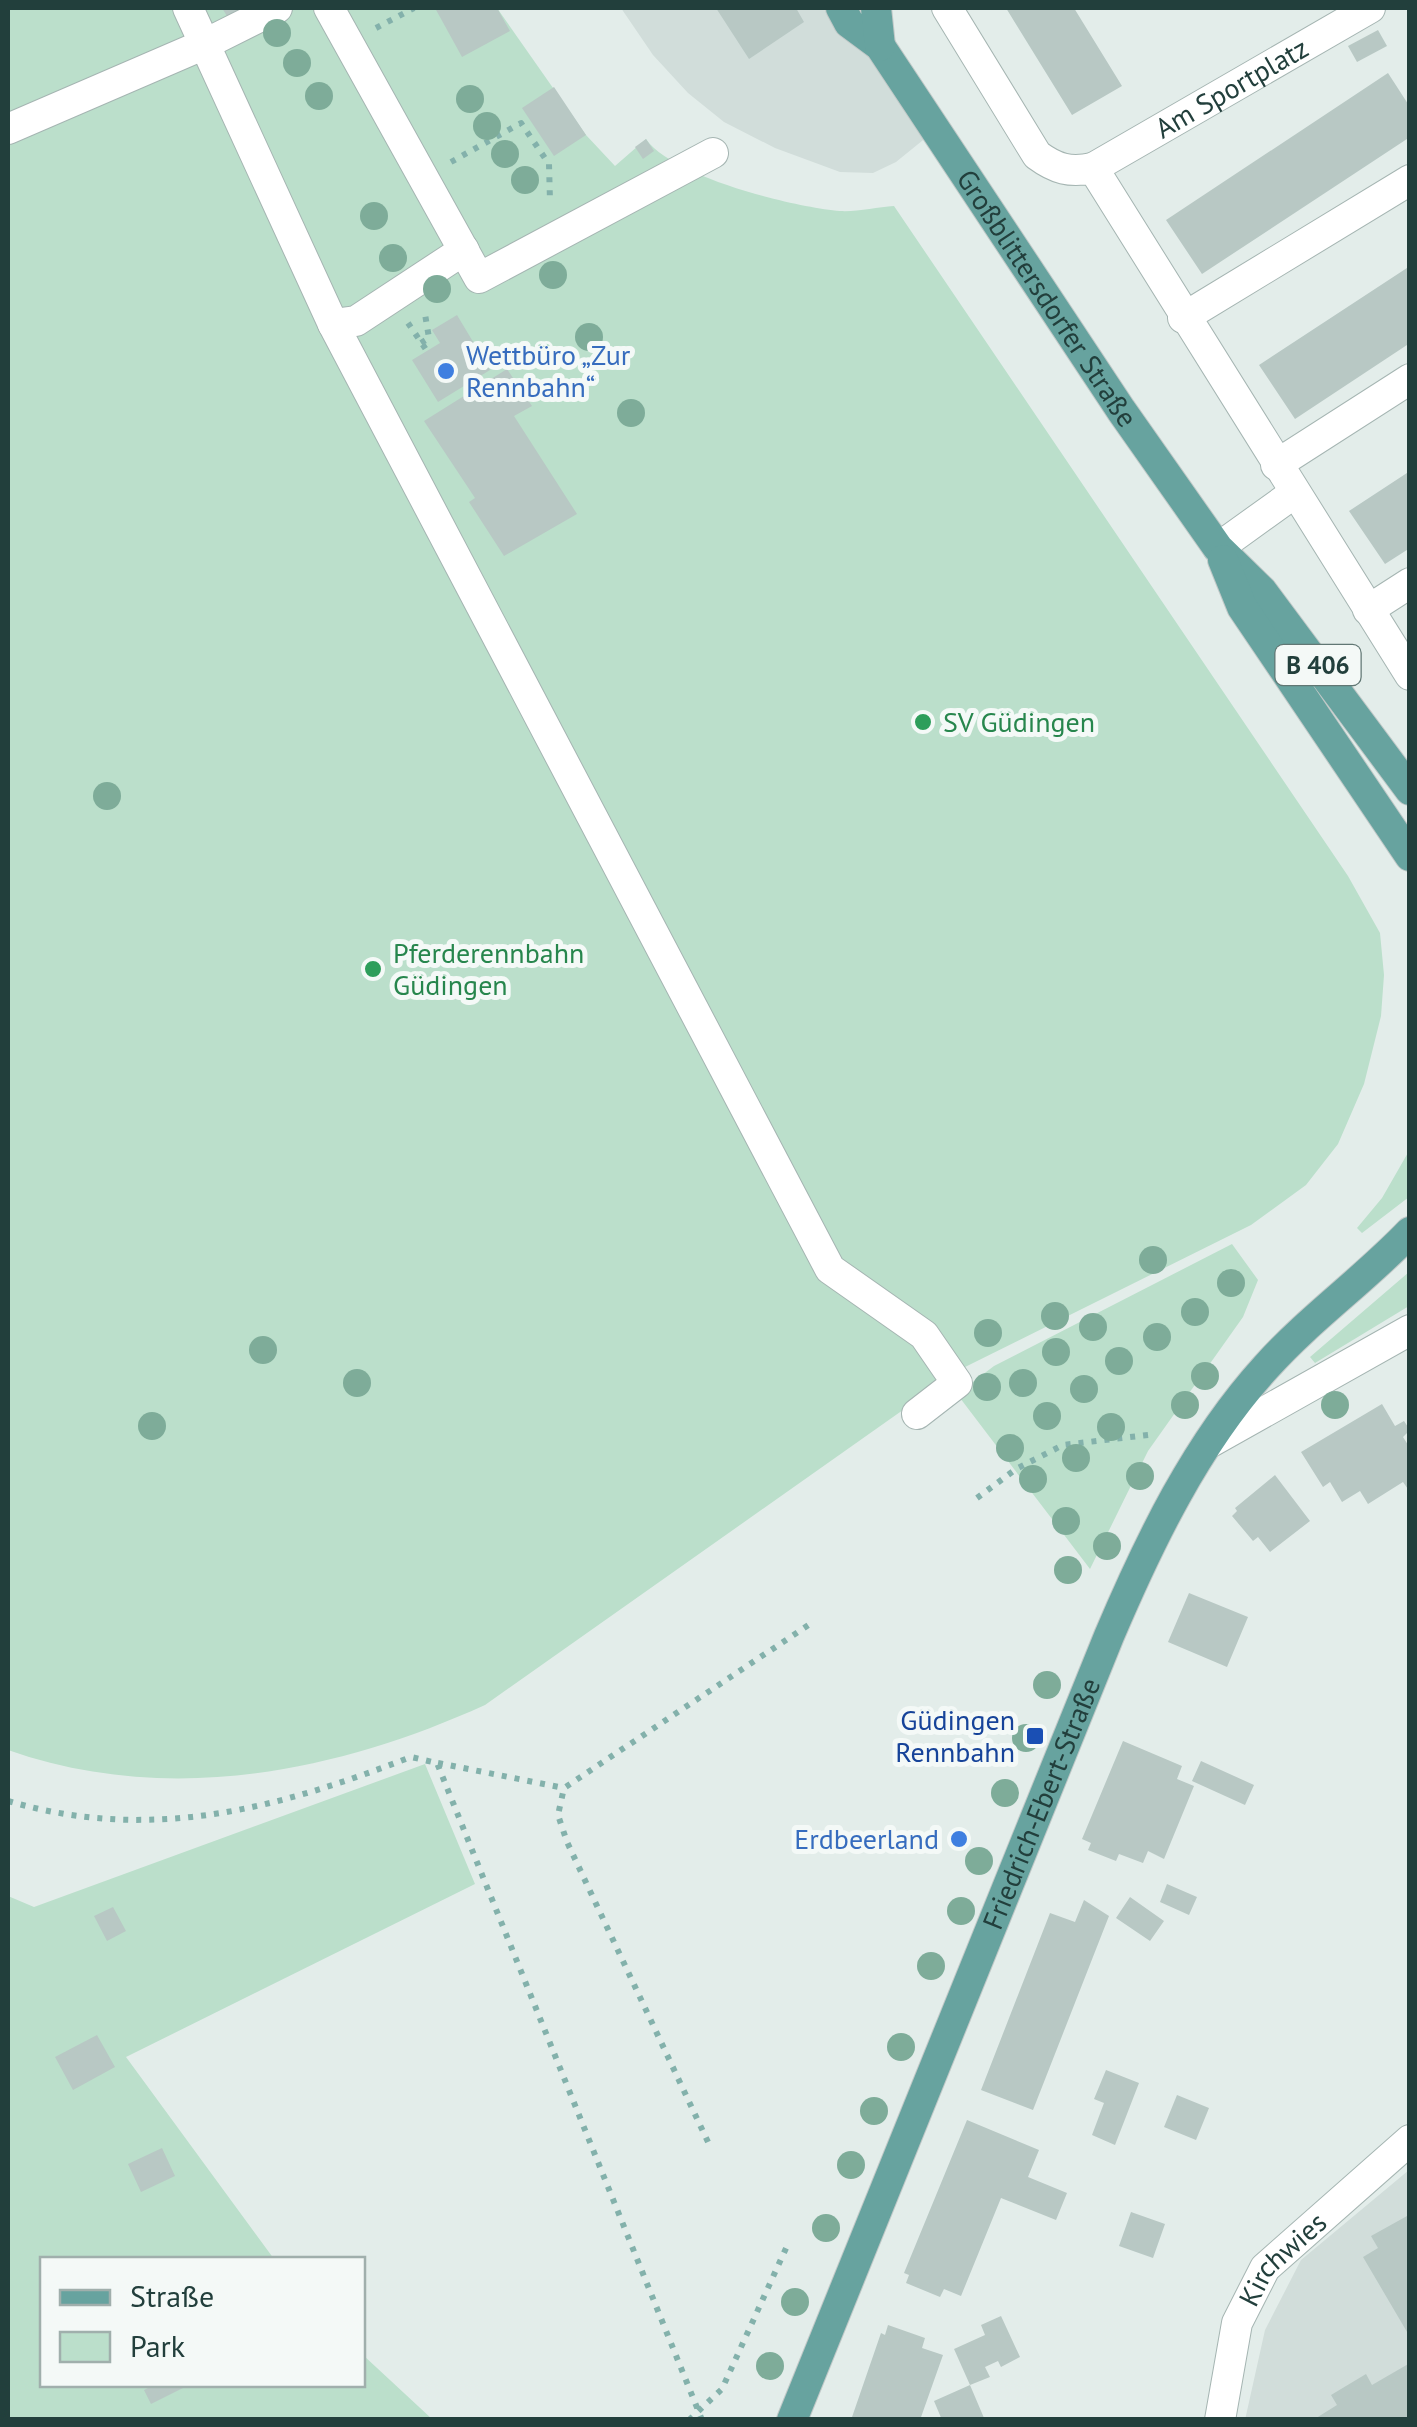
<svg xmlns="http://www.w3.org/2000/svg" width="1417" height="2427" font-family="'PT Sans',sans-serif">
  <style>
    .built { fill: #d1ddda }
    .green { fill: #bbdfcb }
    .building { fill: #b8c8c4 }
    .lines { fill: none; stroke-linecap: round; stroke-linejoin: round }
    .minor-casing { stroke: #a5b5b2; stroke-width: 32 }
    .major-casing { stroke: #c1c9c8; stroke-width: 32 }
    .path { stroke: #83b1ab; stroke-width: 6; stroke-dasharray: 5 8; stroke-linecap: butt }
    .minor { stroke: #fff; stroke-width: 30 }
    .major { stroke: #67a39f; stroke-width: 30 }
    .tree { fill: #7eac99 }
    .shop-dot { fill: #3f7fe0; stroke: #f4f9f7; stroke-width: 4 }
    .leisure-dot { fill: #2e9e5b; stroke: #f4f9f7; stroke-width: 4 }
    .transit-dot { fill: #1a4fb4; stroke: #f4f9f7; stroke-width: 4 }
    .labels { text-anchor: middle; stroke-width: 10; stroke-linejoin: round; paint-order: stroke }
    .shield { fill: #f4f9f7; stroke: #617774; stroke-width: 2.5 }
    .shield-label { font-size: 25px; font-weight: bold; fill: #223f3c }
    .street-label { font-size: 28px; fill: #223f3c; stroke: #f4f9f7 }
    .shop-label { font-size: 28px; fill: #366cbe; stroke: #f4f9f7; text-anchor: start }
    .leisure-label { font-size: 28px; fill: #27864d; stroke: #f4f9f7; text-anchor: start }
    .transit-label { font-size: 28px; fill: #164399; stroke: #f4f9f7; text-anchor: end }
  </style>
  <rect width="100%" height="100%" fill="#e3edea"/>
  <path class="built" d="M621,8H841L933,132L896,162L873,173L840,172L775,148L724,122L688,93L653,55Z
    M1409,2170V2419L1245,2420L1265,2330L1301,2260Z"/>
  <path class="green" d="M8,8H497L586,135L615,166L646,139C672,177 793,207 840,211C857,212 877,207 894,206L1348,876L1380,933L1384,975L1381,1016L1364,1084L1338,1144L1306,1185L1251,1225L961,1369L485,1705C335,1773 167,1806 8,1750Z
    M1409,1151V1197L1362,1233L1357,1228L1382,1198Z
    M1232,1244L1258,1280L1243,1317L1148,1451L1090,1569L957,1394L994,1366Z
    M1409,1272V1306L1315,1363L1310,1357Z
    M425,1764L475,1884L126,2057L274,2259L42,2260V2384H362L363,2355L432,2419H8V1896L34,1907Z"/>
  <path class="building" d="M222,8H255L230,21Z
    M435,8H497L510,31L462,57Z
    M716,8H796L804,22L749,59Z
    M1006,8H1074L1122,86L1072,115Z
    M1378,30L1387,46L1357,62L1348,46Z
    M1388,73L1410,107V137L1202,274L1166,220Z
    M554,87L586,135L554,156L522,108Z
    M646,139L654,151L643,159L635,147Z
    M1410,266V343L1295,419L1259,365Z
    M457,315L490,370L438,402L412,360L440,343L432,330Z
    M507,369L532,406L514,416L577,514L504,556L469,502L475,498L424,421Z
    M1410,471V548L1385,564L1349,511Z
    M1382,1404L1395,1426L1404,1421L1410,1430L1403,1437L1410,1448V1492L1403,1482L1368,1504L1360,1491L1342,1502L1330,1482L1323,1487L1301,1452Z
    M1275,1475L1310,1521L1270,1552L1258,1537L1253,1541L1232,1516L1237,1511L1235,1508Z
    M1189,1593L1248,1617L1227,1667L1168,1642Z
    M1123,1741L1182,1766L1177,1779L1194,1786L1164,1859L1148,1851L1143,1863L1119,1854L1116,1861L1088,1850L1091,1843L1082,1839Z
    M1201,1761L1254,1785L1245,1805L1192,1781Z
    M1167,1884L1197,1897L1189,1915L1160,1902Z
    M1130,1897L1164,1921L1150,1941L1116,1918Z
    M1084,1900L1109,1916L1033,2110L981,2090L1050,1913L1075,1922Z
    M113,1907L126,1931L107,1941L94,1916Z
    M97,2035L115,2067L73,2090L55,2057Z
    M1106,2070L1139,2083L1115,2145L1092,2135L1104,2103L1094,2099Z
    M1177,2095L1209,2108L1196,2140L1164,2127Z
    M967,2120L1039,2150L1028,2177L1067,2193L1056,2220L1001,2198L961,2296L944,2289L940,2297L906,2283L909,2275L904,2273Z
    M162,2148L175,2176L141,2192L128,2164Z
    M1131,2212L1165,2224L1153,2258L1119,2246Z
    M1407,2216L1410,2221V2337L1363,2257L1378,2248L1371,2236Z
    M1001,2316L1020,2357L1001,2367L998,2361L985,2367L990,2377L970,2385L984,2418L942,2420L934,2401L970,2385L954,2349L985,2335L981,2325Z
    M888,2325L925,2338L922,2348L943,2355L920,2420H851L881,2333L885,2335Z
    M1410,2363V2420H1313L1337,2405L1331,2395L1366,2374L1372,2385Z
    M156,2384H191L151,2404L144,2390Z"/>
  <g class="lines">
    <defs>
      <g id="minor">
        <path d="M188,8L333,324L830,1269L924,1335L957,1383L917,1414"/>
        <path d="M329,8L479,278L713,153"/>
        <path d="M947,8L1037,155C1056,169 1070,173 1093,168L1410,675"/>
        <path d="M8,129L205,44L277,8"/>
        <path id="s1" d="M1093,168L1370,8"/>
        <path d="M1183,318L1410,180"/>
        <path d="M333,324L356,321L464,250"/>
        <path d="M1276,465L1410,379"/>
        <path d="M1218,548L1293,494"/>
        <path d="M1368,610L1410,583"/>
        <path d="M1209,1443L1410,1330"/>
        <path id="s2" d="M1220,2420L1237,2323L1265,2268L1410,2140"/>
      </g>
      <g id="major">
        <path id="s3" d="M841,8L849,23L880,46L1121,410L1218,548L1262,591L1410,790"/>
        <path d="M876,8L880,46"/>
        <path d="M1223,560L1242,607L1410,856"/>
        <path id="s4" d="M792,2420L1109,1636C1149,1542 1196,1444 1266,1367C1310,1318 1364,1280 1410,1232"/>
      </g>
    </defs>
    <use href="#minor" class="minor-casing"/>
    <use href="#major" class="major-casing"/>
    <path class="path" d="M376,28L414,8
      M451,162L521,123L549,164L550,201
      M408,323L427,351
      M421,343L429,338L425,314
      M977,1498L1016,1469L1063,1445L1156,1434
      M438,1763L564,1788
      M8,1801C151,1843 276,1809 411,1757L437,1763L702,2420
      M708,2142L567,1842L558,1815L564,1788L813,1622
      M689,2420L722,2389L787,2246"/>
    <use href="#minor" class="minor"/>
    <use href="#major" class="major"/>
  </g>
  <g class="tree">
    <circle cx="277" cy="33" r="14"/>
    <circle cx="297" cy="63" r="14"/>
    <circle cx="319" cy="96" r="14"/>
    <circle cx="470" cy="99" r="14"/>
    <circle cx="487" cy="126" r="14"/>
    <circle cx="505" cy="154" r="14"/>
    <circle cx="525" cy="180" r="14"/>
    <circle cx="374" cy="216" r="14"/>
    <circle cx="393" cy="258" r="14"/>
    <circle cx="553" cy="275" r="14"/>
    <circle cx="437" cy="289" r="14"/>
    <circle cx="589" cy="337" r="14"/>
    <circle cx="631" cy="413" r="14"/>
    <circle cx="107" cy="796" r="14"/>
    <circle cx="1153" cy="1260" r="14"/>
    <circle cx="1231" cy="1283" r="14"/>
    <circle cx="1195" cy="1312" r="14"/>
    <circle cx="1055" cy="1316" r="14"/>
    <circle cx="1093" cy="1327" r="14"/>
    <circle cx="988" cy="1333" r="14"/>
    <circle cx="1157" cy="1337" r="14"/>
    <circle cx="263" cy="1350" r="14"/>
    <circle cx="1056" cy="1352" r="14"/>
    <circle cx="1119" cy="1361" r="14"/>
    <circle cx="1205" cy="1376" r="14"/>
    <circle cx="357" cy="1383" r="14"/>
    <circle cx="1023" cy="1383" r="14"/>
    <circle cx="987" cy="1387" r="14"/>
    <circle cx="1084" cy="1389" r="14"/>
    <circle cx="1185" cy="1405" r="14"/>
    <circle cx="1335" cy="1405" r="14"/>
    <circle cx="1047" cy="1416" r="14"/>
    <circle cx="152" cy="1426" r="14"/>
    <circle cx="1111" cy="1427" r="14"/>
    <circle cx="1010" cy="1448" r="14"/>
    <circle cx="1076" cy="1458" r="14"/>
    <circle cx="1140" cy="1476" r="14"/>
    <circle cx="1033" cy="1479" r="14"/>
    <circle cx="1066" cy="1521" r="14"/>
    <circle cx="1107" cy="1546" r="14"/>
    <circle cx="1068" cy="1570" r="14"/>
    <circle cx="1047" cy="1685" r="14"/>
    <circle cx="1026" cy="1738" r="14"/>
    <circle cx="1005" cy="1793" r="14"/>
    <circle cx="979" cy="1861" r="14"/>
    <circle cx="961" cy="1911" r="14"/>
    <circle cx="931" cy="1966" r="14"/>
    <circle cx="901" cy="2047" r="14"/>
    <circle cx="874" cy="2111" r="14"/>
    <circle cx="851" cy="2165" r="14"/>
    <circle cx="826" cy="2228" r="14"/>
    <circle cx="795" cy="2302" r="14"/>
    <circle cx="770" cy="2366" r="14"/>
  </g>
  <g class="shop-dot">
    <circle cx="446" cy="371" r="10"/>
    <circle cx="959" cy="1839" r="10"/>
  </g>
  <g class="leisure-dot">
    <circle cx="923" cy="722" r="10"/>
    <circle cx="373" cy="969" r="10"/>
  </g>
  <rect class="transit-dot" x="1025" y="1726" width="20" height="20" rx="5"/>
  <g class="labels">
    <rect class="shield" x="1275.5" y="645" width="85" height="40" rx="8"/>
    <g class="shield-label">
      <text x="1318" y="674">B 406</text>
    </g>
    <g class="street-label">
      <text dy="10" stroke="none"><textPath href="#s1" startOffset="160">Am Sportplatz</textPath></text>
      <text dy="10" stroke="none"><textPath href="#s3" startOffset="358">Großblittersdorfer Straße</textPath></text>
      <text dy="10" stroke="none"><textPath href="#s4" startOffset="665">Friedrich-Ebert-Straße</textPath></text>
      <text dy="10" stroke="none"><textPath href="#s2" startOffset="178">Kirchwies</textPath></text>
    </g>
    <g class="shop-label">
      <text x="466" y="365">Wettbüro „Zur<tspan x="466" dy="32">Rennbahn“</tspan></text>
      <text x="939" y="1849" text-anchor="end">Erdbeerland</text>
    </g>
    <g class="leisure-label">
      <text x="943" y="732">SV Güdingen</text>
      <text x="393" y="963">Pferderennbahn<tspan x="393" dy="32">Güdingen</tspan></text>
    </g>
    <g class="transit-label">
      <text x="1015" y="1730">Güdingen<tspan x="1015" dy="32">Rennbahn</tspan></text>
    </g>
  </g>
  <rect width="1417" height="2427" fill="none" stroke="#223f3c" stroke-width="20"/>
  <rect x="40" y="2257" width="325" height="130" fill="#f4f9f7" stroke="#a0afac" stroke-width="2.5"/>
  <rect x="60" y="2290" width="50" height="15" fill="#67a39f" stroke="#a0afac" stroke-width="2.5"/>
  <text x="130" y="2307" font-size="30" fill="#223f3c">Straße</text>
  <rect x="60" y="2332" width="50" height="30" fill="#bbdfcb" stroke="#a0afac" stroke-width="2.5"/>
  <text x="130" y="2357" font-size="30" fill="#223f3c">Park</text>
</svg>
